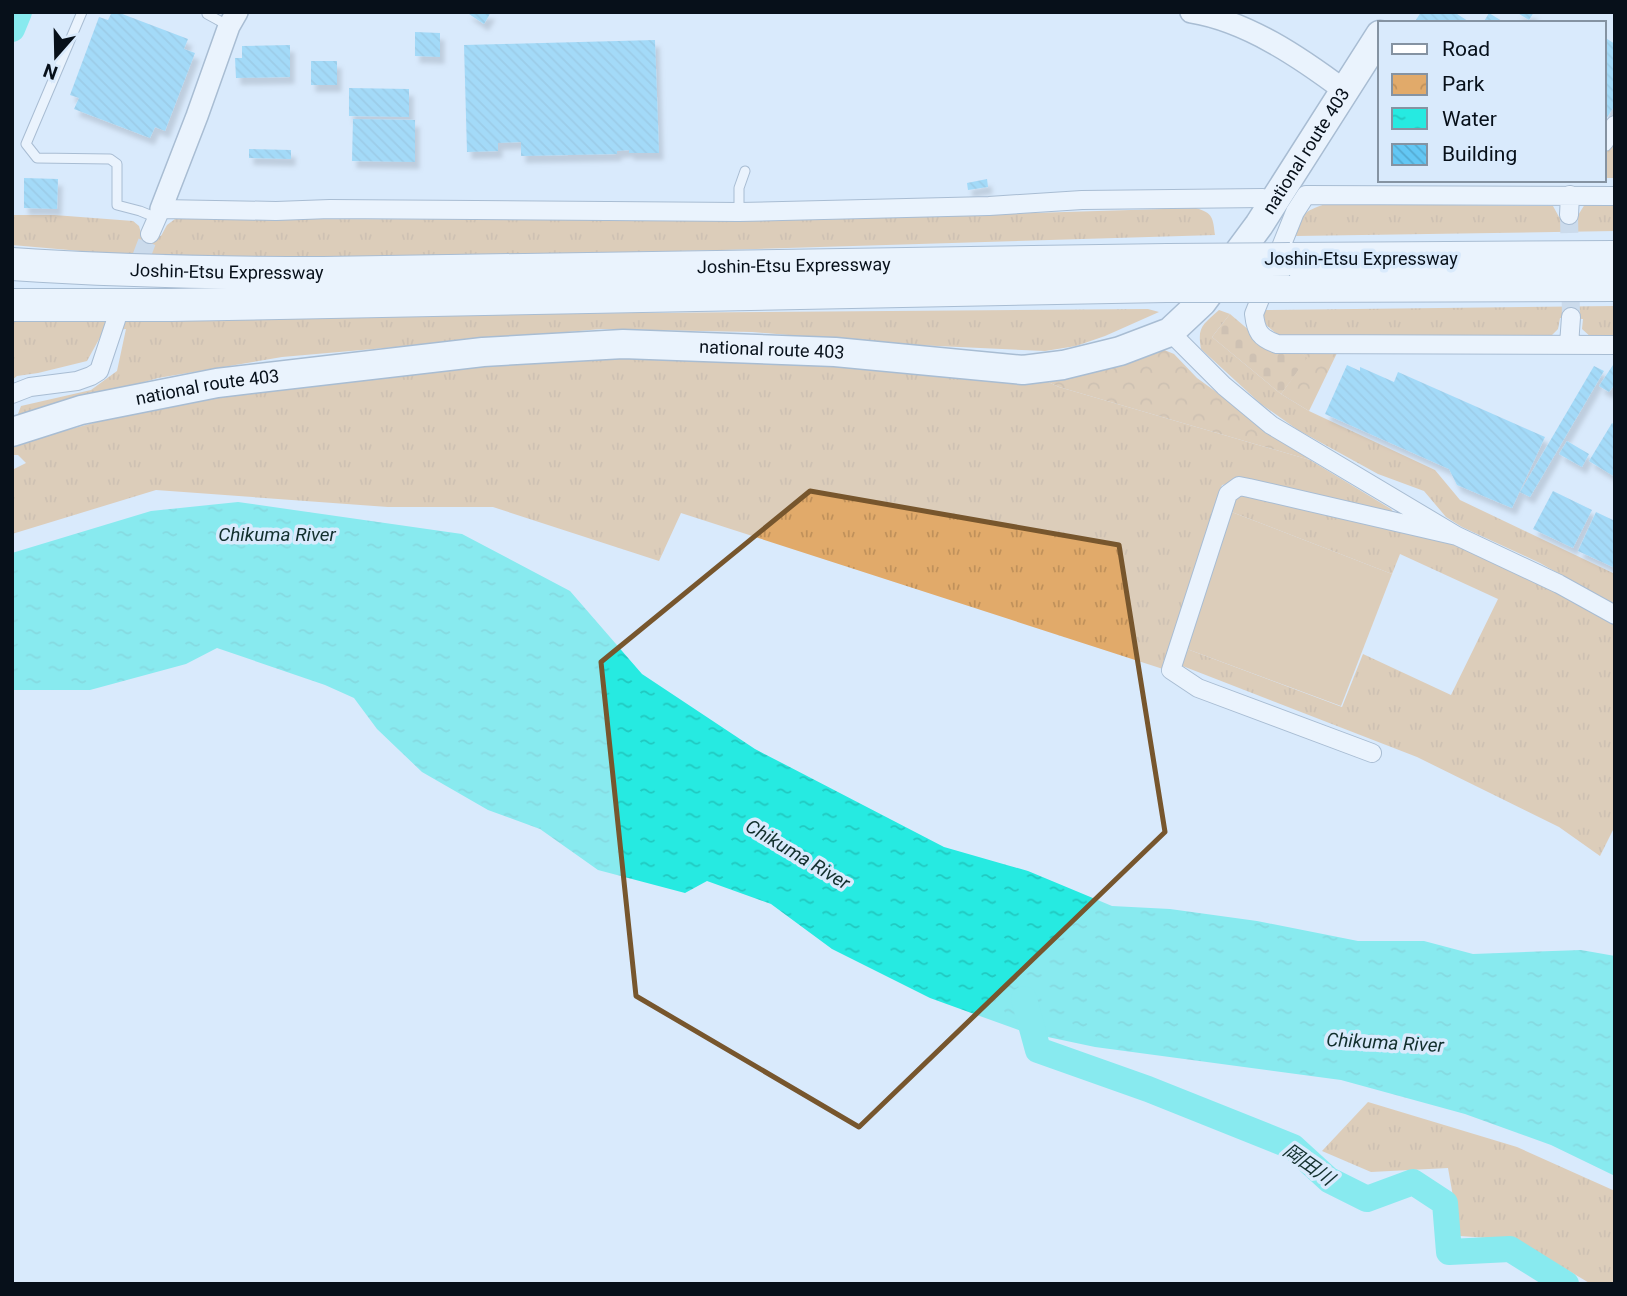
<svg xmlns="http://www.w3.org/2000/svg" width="1627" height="1296" font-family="Roboto,'Noto Sans JP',sans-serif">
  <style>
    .grass { fill: url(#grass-tufts) }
    .cemetery { fill: url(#cemetery-stones) }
    .park { fill: url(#park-crowns) }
    .garden { fill: #e1aa6a }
    .water { fill: url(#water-ripples) }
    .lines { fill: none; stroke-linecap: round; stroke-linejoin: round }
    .river { stroke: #26eae1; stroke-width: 26 }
    .building { fill: url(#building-back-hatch); filter: url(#shadow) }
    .minor-tunnel { stroke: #bac9da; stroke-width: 18; stroke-dasharray: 18 9; stroke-linecap: butt }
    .service-casing { stroke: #6e87a2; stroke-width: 11 }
    .minor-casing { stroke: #6e87a2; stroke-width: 20 }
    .tertiary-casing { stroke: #6e87a2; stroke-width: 24 }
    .trunk-casing { stroke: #6e87a2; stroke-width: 31 }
    .motorway-casing { stroke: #6e87a2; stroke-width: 34 }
    .service { stroke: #fff; stroke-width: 9 }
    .minor { stroke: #fff; stroke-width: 18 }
    .tertiary { stroke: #fff; stroke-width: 21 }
    .trunk { stroke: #fff; stroke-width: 28 }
    .motorway { stroke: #fff; stroke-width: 32 }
    .motorway-bridge-casing { stroke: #6e87a2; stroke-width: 34; stroke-linecap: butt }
    .motorway-bridge { stroke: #fff; stroke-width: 32 }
    .marked { fill: none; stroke: #77562d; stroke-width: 5; stroke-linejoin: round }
    .labels { text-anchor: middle; stroke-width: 7; stroke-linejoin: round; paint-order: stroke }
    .street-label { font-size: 18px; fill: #07101a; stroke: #d9eafc }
    .water-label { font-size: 19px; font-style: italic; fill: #122f2d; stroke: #d9eafc }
  </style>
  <defs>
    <pattern id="grass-tufts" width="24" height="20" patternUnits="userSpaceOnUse" patternTransform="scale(1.75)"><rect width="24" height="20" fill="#e1aa6a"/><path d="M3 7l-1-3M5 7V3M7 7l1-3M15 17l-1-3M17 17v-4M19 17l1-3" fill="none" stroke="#c0915b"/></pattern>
    <pattern id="cemetery-stones" width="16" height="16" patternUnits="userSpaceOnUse" patternTransform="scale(1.75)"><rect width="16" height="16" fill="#e1aa6a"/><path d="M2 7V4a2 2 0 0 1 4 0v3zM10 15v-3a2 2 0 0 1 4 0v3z" fill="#c0915b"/></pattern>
    <pattern id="park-crowns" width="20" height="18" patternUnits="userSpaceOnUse" patternTransform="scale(1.75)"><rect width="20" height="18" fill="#e1aa6a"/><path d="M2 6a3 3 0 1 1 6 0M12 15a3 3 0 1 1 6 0" fill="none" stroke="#c0915b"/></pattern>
    <pattern id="water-ripples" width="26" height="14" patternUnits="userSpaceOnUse" patternTransform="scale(1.75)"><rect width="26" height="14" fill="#26eae1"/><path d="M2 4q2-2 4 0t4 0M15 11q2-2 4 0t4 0" fill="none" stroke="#21c8c0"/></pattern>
    <pattern id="building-back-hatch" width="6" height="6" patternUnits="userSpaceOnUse" patternTransform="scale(1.75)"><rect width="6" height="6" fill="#63c7f4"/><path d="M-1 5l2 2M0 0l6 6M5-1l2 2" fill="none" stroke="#54aad1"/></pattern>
    <filter id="shadow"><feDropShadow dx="4.5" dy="7" stdDeviation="2" flood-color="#0004"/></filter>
  </defs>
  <rect width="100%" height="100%" fill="#d9eafc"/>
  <path class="grass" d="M1615,138V178H1604V155Z
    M1325,204L1553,206L1559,217H1577L1585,204H1615V231L1296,236C1302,213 1303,212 1325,204Z
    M1196,208C1213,213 1213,218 1215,235L722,250L356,258L172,259L12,245V215H54L133,221L139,226L141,233L161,236L167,225L175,219L810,220Z
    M1615,306V339L1592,338L1582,329L1583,319L1560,318L1558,329L1548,339L1279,336L1265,324L1263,310Z
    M1148,309L1159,312L1105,336L1076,346L1045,351L895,344L752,332L601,329L282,357L158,378L16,419L21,406L91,390L117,371L126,329L103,332L87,361L38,373L17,376L12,380V318Z
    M1219,310L1230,314L1212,337L1281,394L1309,411L1435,470L1460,500L1615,574V605L1540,563L1462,527L1446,517L1424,491L1378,474L1298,430L1261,404L1201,349C1197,326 1203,325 1219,310Z
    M649,354L803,360L1046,381L1059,387L1310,460L1391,509L1395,514L1243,481L1222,485L1163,669L681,513L659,561L493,507H388L156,490L12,534V470L26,463L18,455H12V445L156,406L225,393L472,365Z
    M1241,495L1448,538L1546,585L1615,623V826L1600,856L1559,827L1417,757L1180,665L1187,649L1342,707L1363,654L1451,695L1498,599L1400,554L1392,574L1229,511L1234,498Z
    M1368,1102L1517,1147L1615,1191V1284H1591L1517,1240L1460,1236L1448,1168L1371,1172L1322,1151Z"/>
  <path class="cemetery" d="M1230,314L1250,331L1299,351L1308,358L1281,394L1212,337Z"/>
  <path class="park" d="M1162,349L1174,354L1197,378L1310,460L1059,387L1046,381Z
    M1299,351H1338L1309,411L1281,394L1307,358Z"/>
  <path class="garden" d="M1229,511L1392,574L1341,706L1187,649Z"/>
  <path class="water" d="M238,502L462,534L570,591L642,674L755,749L944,847L1028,871L1112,906L1170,909L1257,921L1358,941H1424L1473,954L1581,950L1615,956V1176L1551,1145L1465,1114L1341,1080L1095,1047L1024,1032L930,998L832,949L771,904L707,881L685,893L598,870L540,829L488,810L422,772L377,729L354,698L325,685L217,648L186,664L90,690H12V553L151,511Z"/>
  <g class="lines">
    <path class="river" d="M12,29L19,12
      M1024,999L1038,1050L1148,1089L1293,1147L1329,1180L1367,1199L1413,1182L1445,1203L1449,1252L1510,1249L1566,1284"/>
  </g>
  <path class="building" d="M112,12H117L188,39L184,49L195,53L165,131L155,127L150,138L74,109L79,98L70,95L99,17L108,20Z
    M466,12H491L484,24Z
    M1421,12H1454L1471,23H1414Z
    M1516,12H1534L1529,20Z
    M1489,13L1505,23H1483Z
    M415,32L440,33V57L415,56Z
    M1604,37L1615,44V105L1604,122Z
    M655,40L659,153H629V150L617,151V154L521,156V142L498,143V151L467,152L464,45Z
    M290,45V77L236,78L235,58H242V46Z
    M311,61H337V85H311Z
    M349,88L409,89V117L349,116Z
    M353,119L415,120V162L352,161Z
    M249,149L291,150V159L249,158Z
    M24,178L58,179L57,209L24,208Z
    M987,179L988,187L968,190L967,183Z
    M1347,365L1360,371V367L1394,382L1398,372L1545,437L1512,508L1457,485L1449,469L1325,414Z
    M1613,365L1615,366V384L1609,392L1599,386Z
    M1594,366L1604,371L1530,497L1520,492Z
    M1612,423L1615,425V477L1589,461Z
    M1567,441L1589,454L1582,467L1559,454Z
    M1553,491L1592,510L1573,548L1533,529Z
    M1596,512L1615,521V568L1578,551Z"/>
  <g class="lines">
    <path class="minor-tunnel" d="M1569,215L1571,317
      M121,309L150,234"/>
    <defs>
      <path id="service" d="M82,12L26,144L37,158L110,159L117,164V205L140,211L157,218
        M207,14L229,26
        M739,212V188L745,171"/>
      <path id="minor" d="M1604,142L1615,125
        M1615,196L1306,195L1295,212L1254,314C1256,332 1260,338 1277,344L1615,345
        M1569,215L1570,195
        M150,234L161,209L276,211L330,209L739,212L989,206L1082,200L1263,198
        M1170,332L1224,386L1271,425L1457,536L1559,584L1615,615
        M1569,345L1571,317
        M12,394L30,387L77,381L91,376L99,371L116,320
        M1372,753L1198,688L1171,670L1228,494L1239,486L1249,488L1457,536"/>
      <path id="tertiary" d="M1191,12C1247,21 1301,58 1345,91
        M161,209L197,116L229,26L237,12"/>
      <g id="trunk">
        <path id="s1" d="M12,432L81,410L217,383L483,352L623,344L835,352L1023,370L1063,365L1120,351L1170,332L1202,302L1259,225L1380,35"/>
      </g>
      <g id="motorway">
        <path d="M1290,259L1615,257"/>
        <path id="s2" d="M12,264C116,271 219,273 323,273L1168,260"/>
        <path d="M1277,286L1615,285"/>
        <path d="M12,305H171L1166,286"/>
      </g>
    </defs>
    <use href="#service" class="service-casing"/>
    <use href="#minor" class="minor-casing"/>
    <use href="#tertiary" class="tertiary-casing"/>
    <use href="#trunk" class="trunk-casing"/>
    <use href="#motorway" class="motorway-casing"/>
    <use href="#service" class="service"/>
    <use href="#minor" class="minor"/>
    <use href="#tertiary" class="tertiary"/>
    <use href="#trunk" class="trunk"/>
    <use href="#motorway" class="motorway"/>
    <defs>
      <path id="motorway-bridge" d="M1168,260L1290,259
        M1166,286H1277"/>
    </defs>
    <use href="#motorway-bridge" class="motorway-bridge-casing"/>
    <use href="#motorway-bridge" class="motorway-bridge"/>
  </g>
  <path d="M0 0H1627V1296H0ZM810,491L1119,545L1165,832L859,1127L636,996L601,662Z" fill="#d9eafc" fill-opacity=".55" fill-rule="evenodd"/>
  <path class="marked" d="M810,491L1119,545L1165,832L859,1127L636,996L601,662Z"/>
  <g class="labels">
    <g class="street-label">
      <text dy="6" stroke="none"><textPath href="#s1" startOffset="1400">national route 403</textPath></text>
      <text x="1361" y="265">Joshin-Etsu Expressway</text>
      <text dy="6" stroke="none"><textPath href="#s2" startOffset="782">Joshin-Etsu Expressway</textPath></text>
      <text dy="6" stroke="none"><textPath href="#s2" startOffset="215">Joshin-Etsu Expressway</textPath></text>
      <text dy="6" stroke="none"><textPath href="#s1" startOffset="768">national route 403</textPath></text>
      <text dy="6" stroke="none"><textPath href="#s1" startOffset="201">national route 403</textPath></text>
    </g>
    <g class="water-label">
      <text x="277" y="541">Chikuma River</text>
      <text transform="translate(798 854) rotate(31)" y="7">Chikuma River</text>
      <text transform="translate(1385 1042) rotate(3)" y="7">Chikuma River</text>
      <text transform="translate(1309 1164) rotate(35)" y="7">岡田川</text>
    </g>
  </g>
  <rect width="1627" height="1296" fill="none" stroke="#07101a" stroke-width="28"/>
  <rect x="1378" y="21" width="228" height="161" fill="#d9eafc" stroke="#8593a2" stroke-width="2"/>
  <rect x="1392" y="44" width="35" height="10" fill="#ffffff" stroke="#8593a2" stroke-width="2"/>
  <text x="1442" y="56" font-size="21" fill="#07101a">Road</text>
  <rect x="1392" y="74" width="35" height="21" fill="url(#park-crowns)" stroke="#8593a2" stroke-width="2"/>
  <text x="1442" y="91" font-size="21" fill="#07101a">Park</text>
  <rect x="1392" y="108" width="35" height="21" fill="url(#water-ripples)" stroke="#8593a2" stroke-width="2"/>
  <text x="1442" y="126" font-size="21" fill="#07101a">Water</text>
  <rect x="1392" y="144" width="35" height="21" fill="url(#building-back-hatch)" stroke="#8593a2" stroke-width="2"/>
  <text x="1442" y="161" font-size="21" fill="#07101a">Building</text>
  <g transform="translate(56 56) rotate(200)" stroke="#d9eafc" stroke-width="5" paint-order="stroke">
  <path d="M0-5L12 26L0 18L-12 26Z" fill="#07101a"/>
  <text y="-10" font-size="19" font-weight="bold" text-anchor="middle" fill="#07101a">N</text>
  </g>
</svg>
